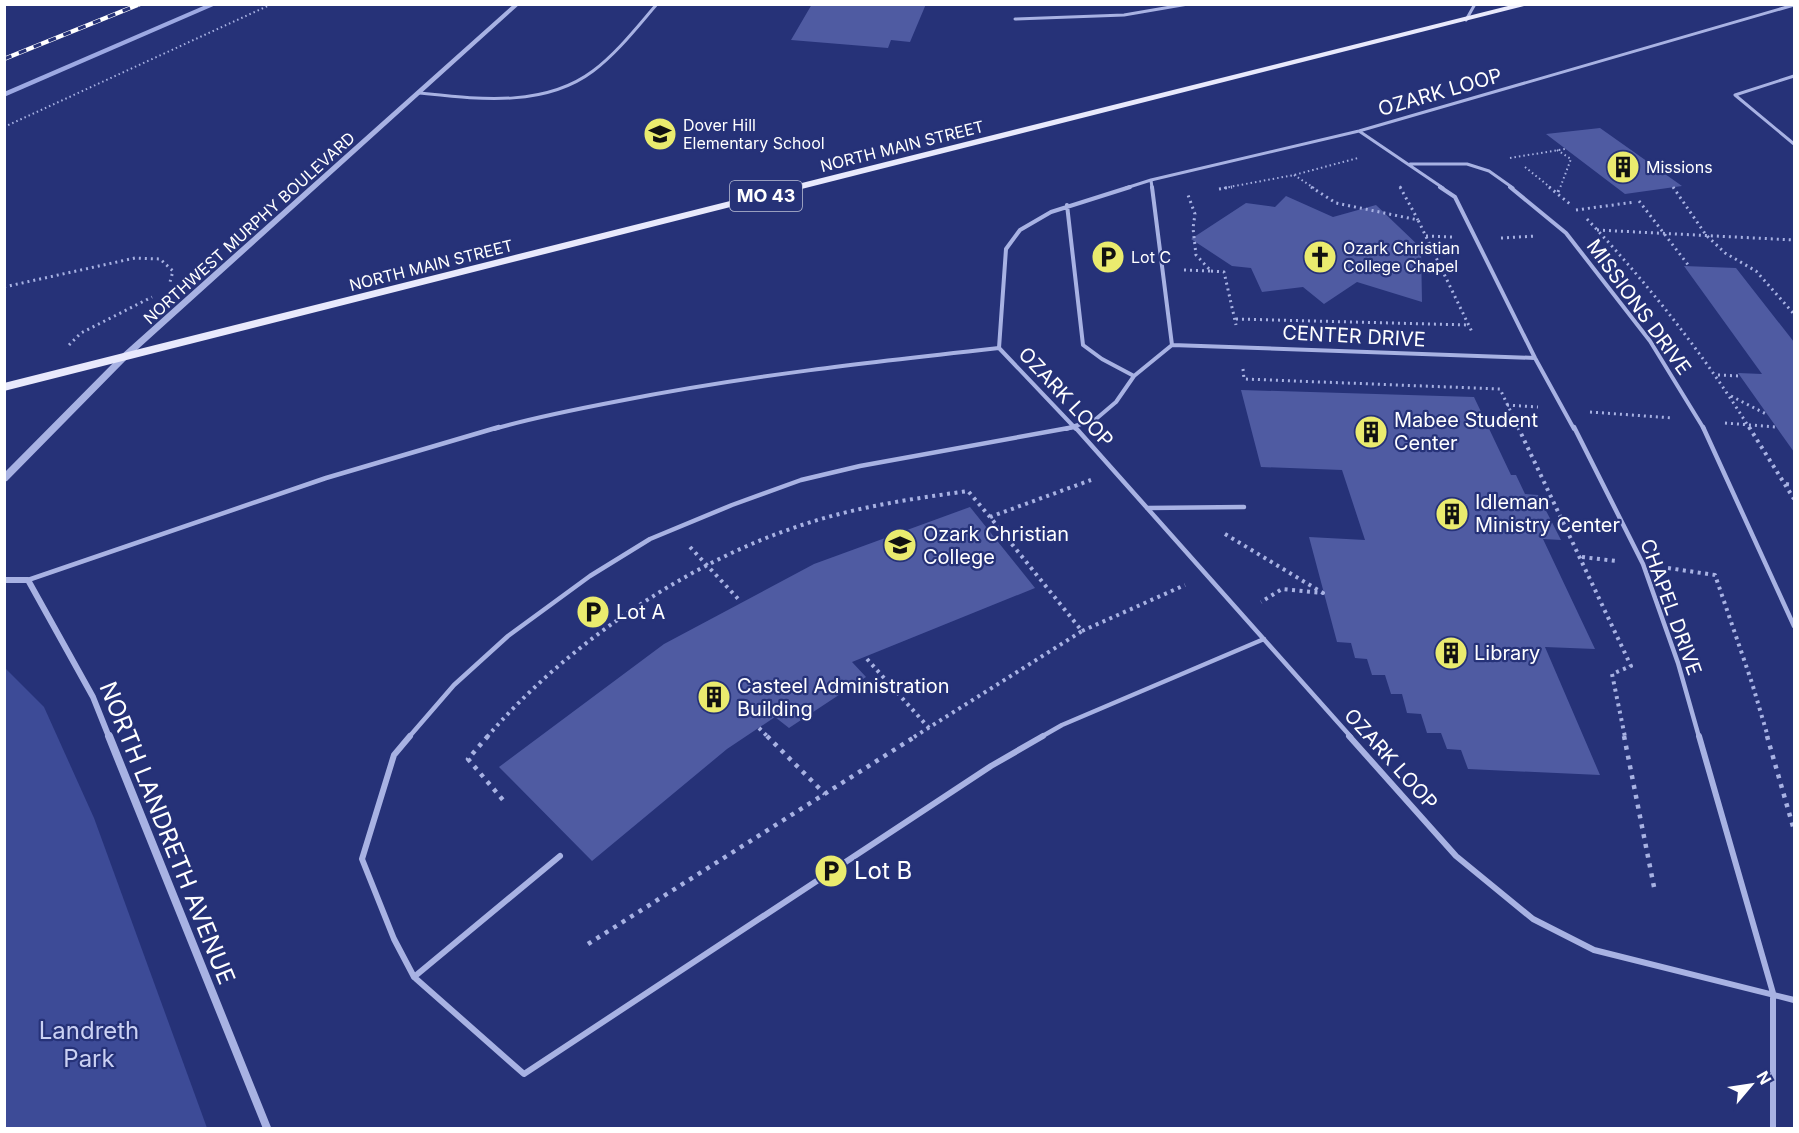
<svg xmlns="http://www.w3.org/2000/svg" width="1799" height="1133" font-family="Inter,sans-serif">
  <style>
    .green { fill: #3d4b97 }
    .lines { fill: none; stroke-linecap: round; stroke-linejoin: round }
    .stream { fill: #9da9e3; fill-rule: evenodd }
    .building { fill: #4f5ba2 }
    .path-far3 { stroke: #a8b2e3; stroke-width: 2; stroke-dasharray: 1.5 3; stroke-linecap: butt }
    .path-far2 { stroke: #a8b2e3; stroke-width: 3; stroke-dasharray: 2 4; stroke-linecap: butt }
    .path-far1 { stroke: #a8b2e3; stroke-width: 4; stroke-dasharray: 3 4.5; stroke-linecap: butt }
    .path { stroke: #a8b2e3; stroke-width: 4.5; stroke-dasharray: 4 6; stroke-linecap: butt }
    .service-far3 { stroke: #a8b2e3; stroke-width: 3 }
    .service-far2 { stroke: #a8b2e3; stroke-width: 4 }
    .service-far1 { stroke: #a8b2e3; stroke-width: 4.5 }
    .service { stroke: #a8b2e3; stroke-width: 6 }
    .minor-far1 { stroke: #a8b2e3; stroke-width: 6 }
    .minor { stroke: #a8b2e3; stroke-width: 8 }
    .tertiary { fill: #a8b2e3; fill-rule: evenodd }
    .primary { fill: #e8e9fc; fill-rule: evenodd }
    .rail-casing { stroke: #fff; stroke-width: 4.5 }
    .rail { stroke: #263278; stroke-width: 3; stroke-dasharray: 8; stroke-linecap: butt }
    .labels { text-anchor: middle; stroke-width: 4.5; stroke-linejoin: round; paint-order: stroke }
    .far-poi-label { font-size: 16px; fill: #fff; stroke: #263278; text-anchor: start }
    .far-street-label { font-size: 16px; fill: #fff; stroke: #263278 }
    .shield { fill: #263278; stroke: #bec2d6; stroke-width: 1.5 }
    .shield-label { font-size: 18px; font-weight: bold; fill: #fff }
    .street-label { font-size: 20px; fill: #fff; stroke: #263278 }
    .poi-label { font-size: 20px; fill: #fff; stroke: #263278; text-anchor: start }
    .near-street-label { font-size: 24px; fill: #fff; stroke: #263278 }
    .near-poi-label { font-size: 24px; fill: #fff; stroke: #263278; text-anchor: start }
    .near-park-label { font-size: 24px; fill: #cbd1f3; stroke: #263278 }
  </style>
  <rect width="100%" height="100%" fill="#263278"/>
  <path class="green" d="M5,668L44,707L94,818L207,1128H5Z"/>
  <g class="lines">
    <path class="stream" d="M208,4H218L4,97V92Z"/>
  </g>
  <path class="building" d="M812,4H926L910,42L891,40L888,48L791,40Z
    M1600,128L1682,186L1625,194L1546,134Z
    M1286,196L1333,217L1376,205L1421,248L1422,302L1357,282L1324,304L1303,287L1262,292L1251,268L1232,266L1191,239L1246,203L1275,207Z
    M1684,266L1736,268L1794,342V452L1738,373L1762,374Z
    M1241,390L1474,397L1511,475H1516L1525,494L1538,495L1561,540L1543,539L1595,649L1545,647L1600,775L1468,769L1461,750L1447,749L1441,733H1427L1421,714L1407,713L1402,694H1391L1385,675H1372L1367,659L1355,658L1351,643L1337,642L1309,537L1365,540L1342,470L1261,467Z
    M970,507L1035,588L852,662L866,677L789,728L775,717L727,749L592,861L499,767L664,644L814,564Z"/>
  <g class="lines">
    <path class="path-far3" d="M4,127L272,4
      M1557,150L1571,159L1560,188
      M1510,158L1565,149
      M1525,167L1551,188
      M1294,175L1314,188
      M1400,186L1401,188
      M1224,188L1294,175L1358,158"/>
    <path class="path-far2" d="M1311,187L1336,203L1418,220L1473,334
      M1400,187L1418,220
      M1549,187L1570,204
      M1673,187L1706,235L1725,253L1756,271L1794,314
      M1219,189L1232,187
      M1558,192L1560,187
      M1639,201L1689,266
      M1576,210L1635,202
      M1587,219C1648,284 1703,353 1750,429
      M1597,230L1794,240
      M1426,236L1452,237
      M1501,238L1536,236
      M1421,248L1432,251
      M1184,270L1211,271L1196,255L1193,228L1195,214L1188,195H1191
      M1211,271L1224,272L1236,325
      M4,287L135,258L160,259L173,271L170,282
      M1236,319L1469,325
      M69,345L81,333L152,297
      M1243,369L1244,379L1500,389L1519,429
      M1718,375L1740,376
      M1731,396L1768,415
      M1507,405L1538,407
      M1590,412L1673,418
      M1725,423L1776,427"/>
    <path class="path-far1" d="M1518,427L1631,666L1612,674L1625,737
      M1749,427L1794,499
      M1786,484L1794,485
      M1225,534L1323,593L1282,589L1261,602
      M690,547L741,602
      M1582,557L1616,561
      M1668,568L1715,575L1752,683L1768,737
      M1082,631L1185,585
      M867,659L929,728
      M759,728L768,737
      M487,737C564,647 686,563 799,526C854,507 911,499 968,491L990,517
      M914,737L1082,631L990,517L1091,480"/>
    <path class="path" d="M488,736L468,759L503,800
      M767,736L825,794
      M1624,736L1655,892
      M1767,736L1794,830
      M588,944L916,736"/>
    <path class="service-far3" d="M1015,19L1124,15L1188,4
      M1466,20L1475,4
      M1794,76L1735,95L1794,144
      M419,93C477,99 544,108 593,71C618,52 637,27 657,4
      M1359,131L1443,188
      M1410,164H1467L1489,171L1513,188
      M1151,180L1152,188
      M1126,188L1151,180L1359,131L1794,5"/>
    <path class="service-far2" d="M1152,187L1172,345
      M1440,187L1455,197L1535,358L1574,429
      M1510,187L1566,233L1650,341L1704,429
      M1067,205L1083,345L1102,359L1134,376
      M1172,345L1535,358
      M494,429C535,417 577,409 619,401C745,376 872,362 999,348
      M1066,429L1096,419L1116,402L1134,376L1172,345
      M1076,429L999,348L1006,249L1020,230L1051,212L1130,187"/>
    <path class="service-far1" d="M1075,427L1351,737
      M1574,427L1643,564L1678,663L1699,737
      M1703,427L1794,626
      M1147,508L1244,507
      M28,580L326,478L499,427
      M409,737L454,685L508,636L590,576L650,539L732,505L801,480L860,466L1074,427
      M1041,737L1062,725L1264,639"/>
    <path class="service" d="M410,736L394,755L362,859L394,939L414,977L524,1074L991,766L1043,736
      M1349,736L1456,856L1533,919L1594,950L1794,1000
      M1699,736L1773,993V1128
      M414,977L560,856"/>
    <path class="minor-far1" d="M4,580H28L93,697L109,737"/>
    <path class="minor" d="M109,736L267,1128"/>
    <path class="tertiary" d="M514,4H520L127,359L7,481L4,482V473L121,355Z"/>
    <path class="primary" d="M1516,4H1532L4,391V383Z"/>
    <defs>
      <path id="rail" d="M4,59L140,4"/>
    </defs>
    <use href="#rail" class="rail-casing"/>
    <use href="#rail" class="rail"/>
  </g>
  <defs>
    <symbol id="school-disc" viewBox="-11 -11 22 22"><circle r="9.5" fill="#eaeb6e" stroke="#263278"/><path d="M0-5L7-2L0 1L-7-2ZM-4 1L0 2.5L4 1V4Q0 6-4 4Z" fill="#111"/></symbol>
    <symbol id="building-disc" viewBox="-11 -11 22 22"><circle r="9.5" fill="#eaeb6e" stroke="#263278"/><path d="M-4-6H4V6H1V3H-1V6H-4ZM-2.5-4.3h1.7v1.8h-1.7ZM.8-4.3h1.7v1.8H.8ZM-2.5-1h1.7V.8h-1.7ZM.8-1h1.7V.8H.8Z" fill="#111"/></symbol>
    <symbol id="parking-disc" viewBox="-11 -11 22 22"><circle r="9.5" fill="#eaeb6e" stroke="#263278"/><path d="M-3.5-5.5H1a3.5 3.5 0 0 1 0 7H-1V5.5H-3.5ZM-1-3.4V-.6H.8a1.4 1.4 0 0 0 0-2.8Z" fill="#111"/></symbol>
    <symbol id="church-disc" viewBox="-11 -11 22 22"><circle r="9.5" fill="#eaeb6e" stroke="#263278"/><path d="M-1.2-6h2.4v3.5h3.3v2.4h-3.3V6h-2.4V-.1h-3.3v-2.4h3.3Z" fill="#111"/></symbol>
    <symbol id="university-disc" viewBox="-11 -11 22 22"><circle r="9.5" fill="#eaeb6e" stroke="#263278"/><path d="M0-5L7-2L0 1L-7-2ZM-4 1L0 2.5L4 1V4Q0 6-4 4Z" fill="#111"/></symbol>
  </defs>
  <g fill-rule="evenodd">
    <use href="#school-disc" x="641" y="115" width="38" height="38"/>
    <use href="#building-disc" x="1604" y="148" width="38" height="38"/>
    <use href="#parking-disc" x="1089" y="238" width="38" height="38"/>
    <use href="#church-disc" x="1301" y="238" width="38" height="38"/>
    <use href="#building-disc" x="1352" y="413" width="38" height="38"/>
    <use href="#building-disc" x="1433" y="495" width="38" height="38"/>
    <use href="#university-disc" x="881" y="526" width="38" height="38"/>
    <use href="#parking-disc" x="574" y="593" width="38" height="38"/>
    <use href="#building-disc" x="1432" y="634" width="38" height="38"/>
    <use href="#building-disc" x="695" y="678" width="38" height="38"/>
    <use href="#parking-disc" x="812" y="852" width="38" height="38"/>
  </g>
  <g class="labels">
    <g class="far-poi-label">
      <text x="683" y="131">Dover Hill<tspan x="683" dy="18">Elementary School</tspan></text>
      <text x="1646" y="173">Missions</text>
      <text x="1343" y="254">Ozark Christian<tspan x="1343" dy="18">College Chapel</tspan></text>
      <text x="1131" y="263">Lot C</text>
    </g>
    <g class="far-street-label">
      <text transform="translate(902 146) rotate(-14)" y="6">NORTH MAIN STREET</text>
      <text transform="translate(249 228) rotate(-42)" y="6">NORTHWEST MURPHY BOULEVARD</text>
      <text transform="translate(431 265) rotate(-14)" y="6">NORTH MAIN STREET</text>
    </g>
    <rect class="shield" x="730" y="181" width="72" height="30" rx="4.5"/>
    <g class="shield-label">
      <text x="766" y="202">MO 43</text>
    </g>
    <g class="street-label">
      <text transform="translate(1440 92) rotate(-16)" y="7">OZARK LOOP</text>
      <text transform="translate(1639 307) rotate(54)" y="7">MISSIONS DRIVE</text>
      <text transform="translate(1354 336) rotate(3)" y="7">CENTER DRIVE</text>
      <text transform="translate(1066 397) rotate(47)" y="7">OZARK LOOP</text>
      <text transform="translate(1671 607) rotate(70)" y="7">CHAPEL DRIVE</text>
      <text transform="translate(1391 759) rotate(48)" y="7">OZARK LOOP</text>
    </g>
    <g class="poi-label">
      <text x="1394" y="427">Mabee Student<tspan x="1394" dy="23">Center</tspan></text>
      <text x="1475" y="509">Idleman<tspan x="1475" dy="23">Ministry Center</tspan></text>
      <text x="923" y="541">Ozark Christian<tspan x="923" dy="23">College</tspan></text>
      <text x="616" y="619">Lot A</text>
      <text x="1474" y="660">Library</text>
      <text x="737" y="693">Casteel Administration<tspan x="737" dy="23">Building</tspan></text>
    </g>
    <g class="near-street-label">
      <text transform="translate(167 833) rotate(68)" y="8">NORTH LANDRETH AVENUE</text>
    </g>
    <g class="near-poi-label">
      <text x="854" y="879">Lot B</text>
    </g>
    <g class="near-park-label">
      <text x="89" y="1039">Landreth<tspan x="89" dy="28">Park</tspan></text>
    </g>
  </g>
  <rect width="1799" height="1133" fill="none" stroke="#ffffff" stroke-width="12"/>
  <g transform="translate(1751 1085) rotate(61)" stroke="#263278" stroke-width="4.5" paint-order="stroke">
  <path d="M0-4.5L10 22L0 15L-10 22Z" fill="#ffffff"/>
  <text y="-9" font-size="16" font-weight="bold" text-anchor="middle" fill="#ffffff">N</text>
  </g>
</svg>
